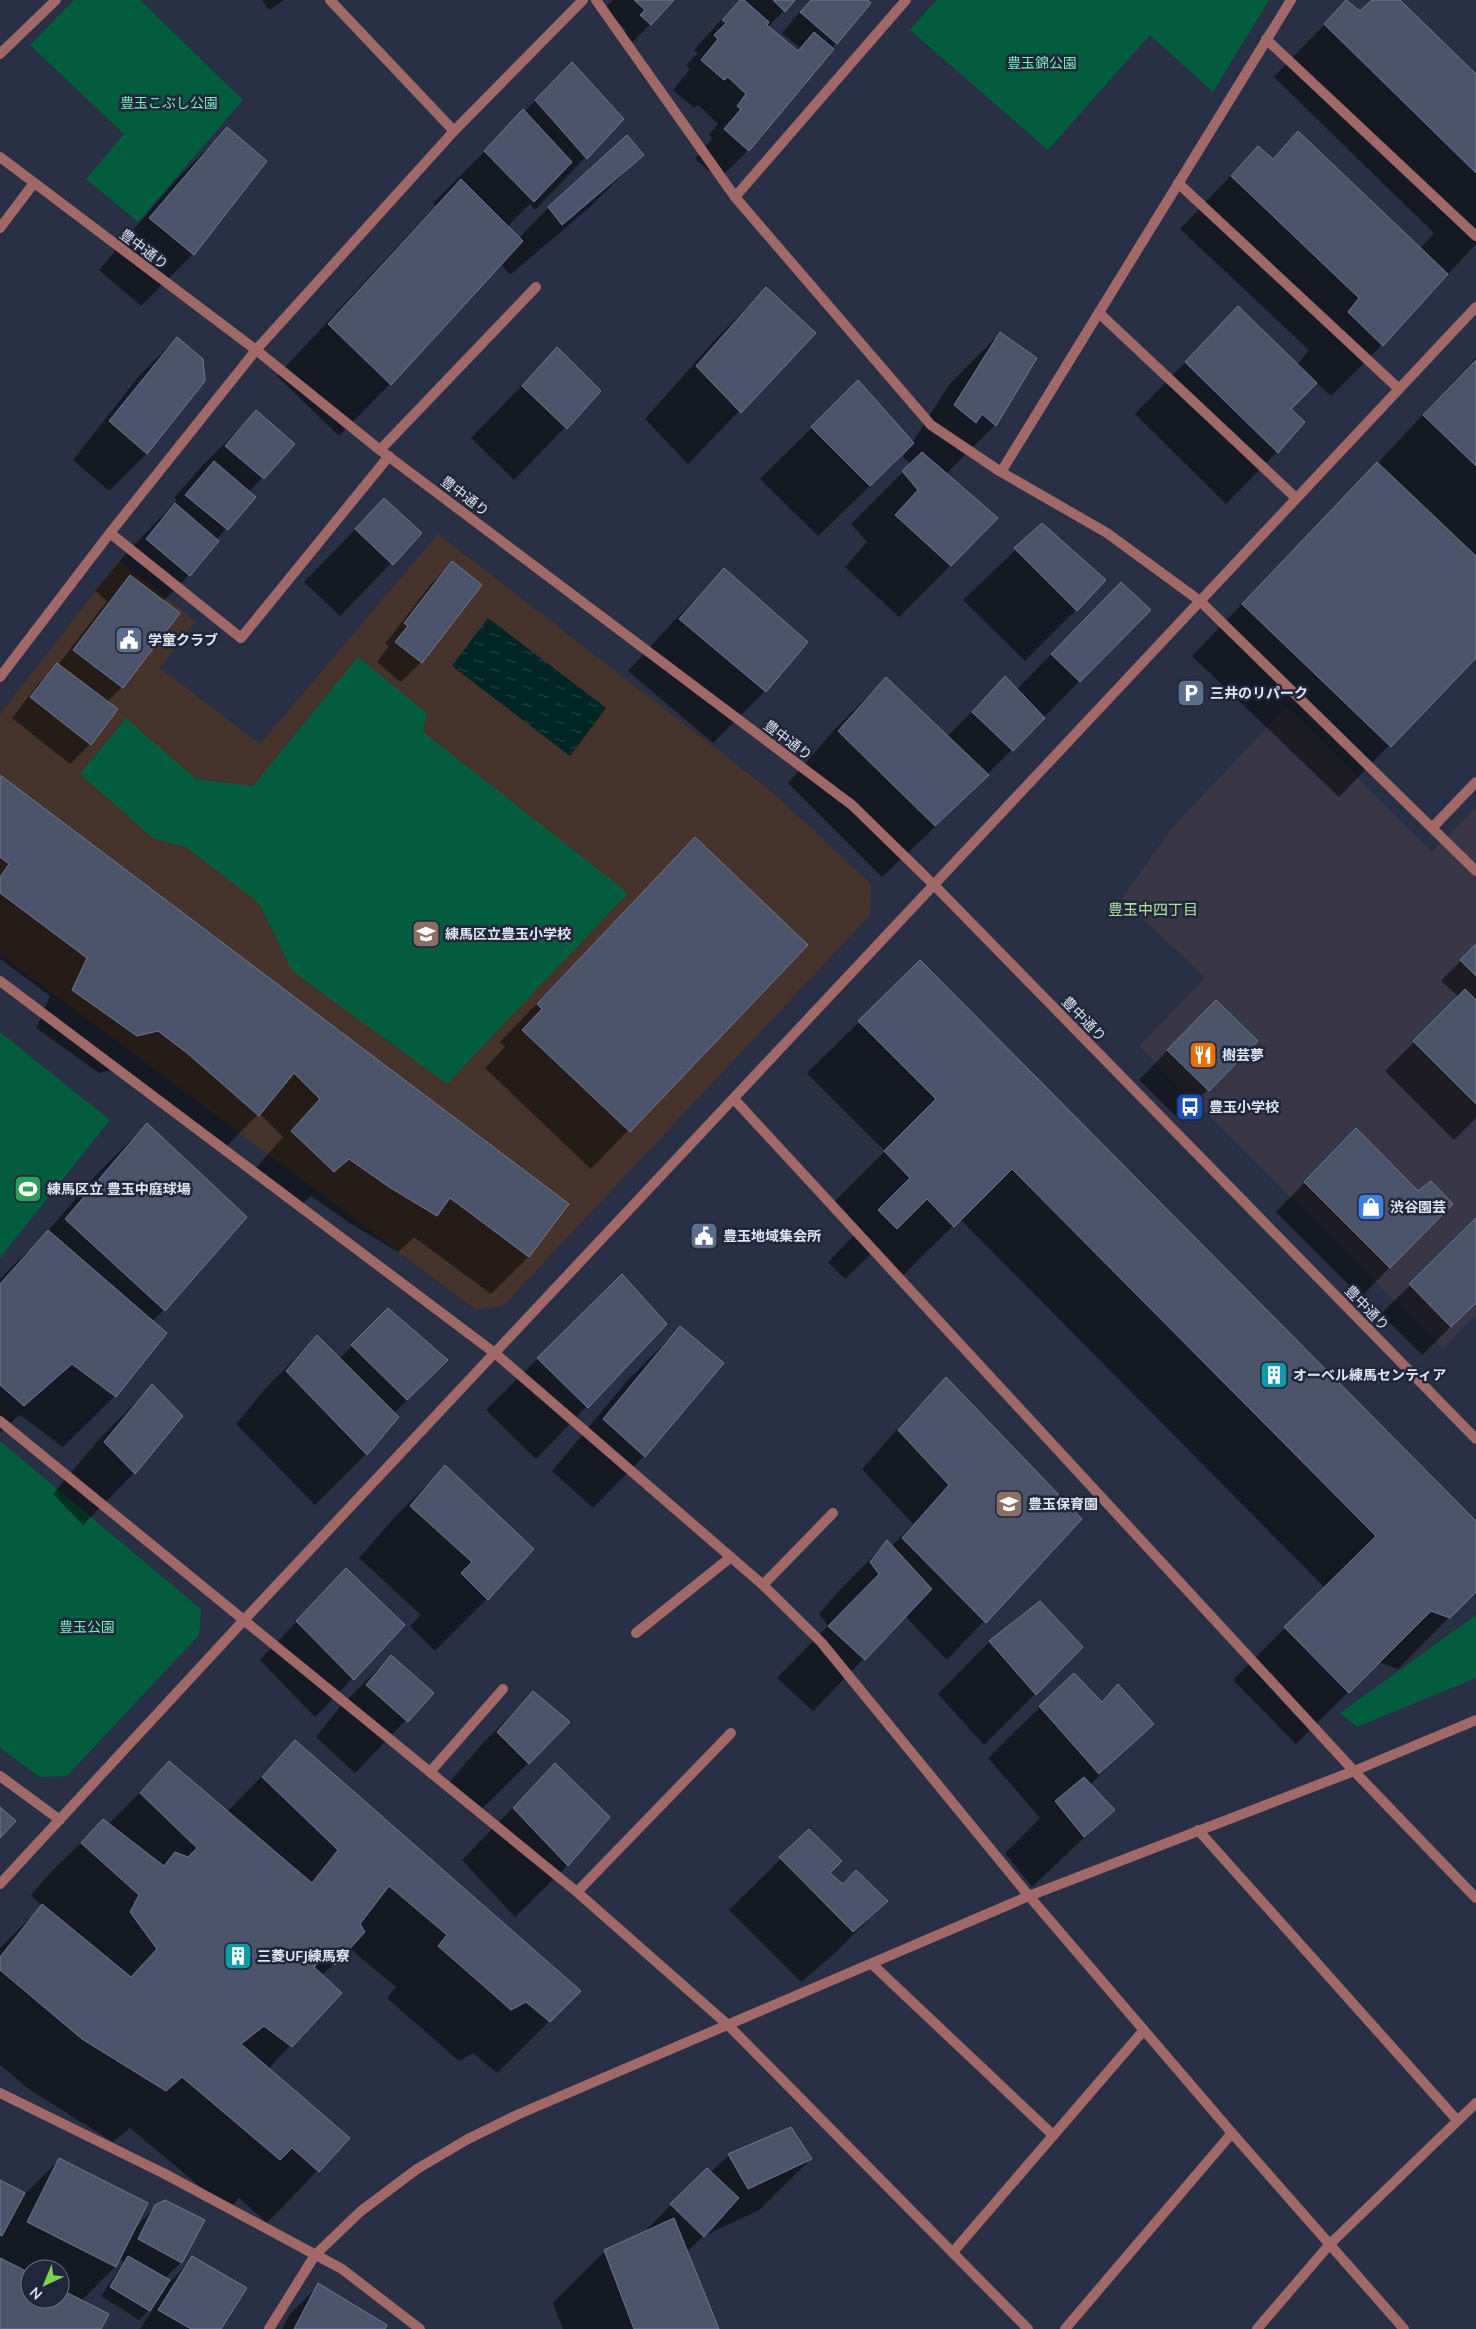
<svg xmlns="http://www.w3.org/2000/svg" width="1476" height="2329" font-family="Mulish,'Noto Sans JP',sans-serif">
  <style>
    .commercial { fill: #383647 }
    .education { fill: #46332c }
    .green { fill: #045c3e }
    .water { fill: url(#water-ripples) }
    .shadow { fill: #0007; fill-rule: evenodd }
    .building { fill: #4c546b; stroke: #707892 }
    .lines { fill: none; stroke-linecap: round; stroke-linejoin: round }
    .service { stroke: #a06968; stroke-width: 10 }
    .minor { stroke: #a06968; stroke-width: 10 }
    .tertiary { stroke: #a06968; stroke-width: 10 }
    .labels { text-anchor: middle; stroke-width: 5; stroke-linejoin: round; paint-order: stroke }
    .park-label { font-size: 14px; fill: #7aedba; stroke: #20263b }
    .street-label { font-size: 14px; fill: #e1e5f4; stroke: #20263b }
    .poi-label { font-size: 14px; font-weight: bold; fill: #e1e5f4; stroke: #20263b; text-anchor: start }
    .neighbourhood-label { font-size: 15px; fill: #b3e09e; stroke: #20263b }
  </style>
  <defs>
    <pattern id="water-ripples" width="26" height="14" patternUnits="userSpaceOnUse" patternTransform="scale(1.25)"><rect width="26" height="14" fill="#012425"/><path d="M2 4q2-2 4 0t4 0M15 11q2-2 4 0t4 0" fill="none" stroke="#264445"/></pattern>
  </defs>
  <rect width="100%" height="100%" fill="#293045"/>
  <path class="commercial" d="M1286,707L1432,852L1476,807V1315L1443,1349L1139,1046L1205,978L1122,898L1172,828Z"/>
  <path class="education" d="M438,534L771,791L871,884L870,915L503,1306L476,1310L0,954V714L119,561L196,621L160,668L260,744Z"/>
  <path class="green" d="M74,0H140L243,100L138,222L86,179L124,134L30,45Z
    M936,0H1269L1213,92L1150,35L1048,150L910,30Z
    M358,657L427,713L423,732L628,893L447,1084L292,971L259,903L186,847L154,839L80,774L126,718L196,779L253,786Z
    M0,1032L110,1120L0,1258Z
    M0,1441L201,1609L199,1635L67,1776L40,1777L0,1748Z
    M1476,1615V1678L1357,1727L1340,1713Z"/>
  <path class="water" d="M488,618L606,708L570,756L452,666Z"/>
  <path class="shadow" d="M262,0H284L269,10Z
    M613,0H673L631,44L622,36L626,30L608,14L607,6Z
    M739,0H794L768,27L797,51L800,48L782,33L810,0H866L836,43L748,150L719,179L695,159L712,139L709,135L718,124L698,105L694,108L673,90L690,69L686,65L698,53L694,50Z
    M1373,0H1398L1476,75V244L1382,345L1331,396L1316,382L1289,409L1277,452L1226,504L1135,414L1238,308L1297,365L1309,350L1180,229L1258,147L1271,159L1298,133L1420,249L1434,233L1274,77L1346,2L1360,12Z
    M572,64L622,119L535,210L530,204L507,227L519,238L549,207L642,155L590,207L510,275L501,264L390,384L339,436L277,376L435,206L433,203Z
    M228,128L265,161L193,254L141,306L99,270L176,180Z
    M766,288L814,333L688,464L645,419L715,340Z
    M1000,333L1035,359L995,425L946,474L951,565L899,617L845,567L867,542L851,524L911,464L903,457L909,448L818,536L760,479L858,382L912,443L949,385Z
    M177,338L204,381L146,454L109,491L73,460L139,376Z
    M557,349L600,391L514,480L471,438Z
    M1476,358V656L1339,797L1192,656L1373,468Z
    M256,412L293,444L249,492L254,497L216,540L189,575L163,602L122,687L107,702L90,744L70,764L12,718L38,684L58,665L107,601L95,591L124,556L177,500L174,498L204,464Z
    M384,500L420,533L340,616L304,582Z
    M1042,525L1076,610L1025,661L963,600Z
    M452,563L421,662L401,682L377,662L389,646L385,644L432,583Z
    M724,570L807,642L765,691L713,743L628,671L673,622Z
    M1121,583L1150,610L935,827L882,877L788,783L834,730L886,678L947,737L1005,678L1016,690Z
    M0,777L568,1204L528,1257L491,1294L414,1237L398,1252L351,1224L311,1196L296,1209L255,1169L283,1137L259,1113L220,1153L149,1090L120,1068L99,1073L36,1028L50,996L0,959Z
    M695,839L807,945L591,1169L485,1068L505,1047L500,1042Z
    M1476,945V1118L1454,1140L1385,1071L1459,997L1441,981Z
    M859,1022L1476,1523V1590L1398,1669L1378,1662L1296,1744L1233,1680L1325,1588L960,1219L901,1277L875,1250L845,1279L828,1262L859,1230L833,1203L885,1151L807,1073Z
    M1187,1030L1256,1041L1179,1119L1139,1080Z
    M147,1124L164,1310L152,1321L115,1396L63,1447L20,1415L0,1432V1279L48,1231L95,1176Z
    M1327,1159L1451,1204L1361,1297L1276,1212Z
    M1476,1220V1302L1422,1355L1381,1314Z
    M622,1275L666,1324L536,1459L486,1410Z
    M388,1310L447,1360L394,1413L366,1454L315,1505L236,1424L266,1388L317,1337L339,1359Z
    M680,1328L644,1456L593,1508L552,1471L629,1379Z
    M946,1379L1080,1519L947,1660L905,1616L813,1711L777,1678L828,1626L819,1614L836,1594L887,1542L891,1547L913,1524L862,1469L909,1416Z
    M152,1386L134,1473L83,1525L53,1494L101,1437Z
    M445,1467L532,1549L487,1599L435,1651L410,1626L421,1615L359,1558L394,1518Z
    M346,1570L404,1625L315,1717L260,1660Z
    M1039,1603L1035,1694L984,1745L938,1694L989,1642Z
    M391,1656L432,1693L355,1773L316,1737L339,1708Z
    M1118,1686L1152,1724L1090,1785L1113,1810L1032,1887L1005,1853L1040,1818L988,1758L1040,1707L1101,1703Z
    M533,1692L569,1722L476,1815L447,1785L482,1744Z
    M295,1742L579,1991L497,2073L473,2053L459,2061L387,1998L396,1987L349,1948L322,1976L340,1993L268,2069L348,2139L267,2223L239,2198L228,2210L130,2128L113,2142L30,2090L0,2065V1948L42,1906L31,1895L51,1872L103,1821L108,1825L169,1763L227,1812Z
    M555,1764L609,1817L567,1866L515,1917L462,1860Z
    M809,1831L828,1873L843,1886L887,1901L835,1953L801,1982L729,1910Z
    M729,2155L811,2159L759,2210L702,2237L687,2252L718,2329H563L553,2303L605,2251L641,2235L671,2205L710,2173Z
    M59,2160L135,2228L156,2206L203,2221L181,2262L164,2279L170,2282L193,2257L220,2329H140L167,2286L165,2284L149,2310L139,2320L101,2296L124,2262L119,2259L115,2267L81,2301L100,2329H0V2182L25,2194ZM30,2269H60V2299H30Z
    M319,2285L383,2329H282L290,2314Z"/>
  <path class="building" d="M634,0H674L651,25L640,15L645,10Z
    M740,0H744L769,22L767,25L798,51L814,32L834,49L749,151L724,129L741,109L737,106L746,94L728,77L724,80L701,60L718,39L714,35L726,23L722,20Z
    M773,0H795L785,12Z
    M811,0H868L871,3L837,44L800,12Z
    M1346,0L1360,11L1372,0H1400L1476,74V173L1324,24Z
    M572,62L624,119L587,159L535,100Z
    M523,109L572,162L534,202L484,151Z
    M227,127L267,161L194,255L149,218Z
    M1298,131L1448,274L1383,346L1348,312L1359,298L1231,176L1258,146L1273,159Z
    M627,135L644,155L562,225L548,207Z
    M461,179L523,241L391,385L328,324Z
    M766,287L816,333L741,413L696,366Z
    M1238,306L1317,383L1291,409L1305,422L1278,453L1185,362Z
    M1000,332L1037,358L996,426L982,414L976,423L954,405Z
    M177,337L203,359L205,381L147,454L109,421Z
    M557,347L601,391L567,429L522,386Z
    M1476,360V466L1423,415Z
    M858,380L914,443L870,486L811,427Z
    M256,410L295,444L264,479L225,446Z
    M922,452L998,518L951,566L895,515L918,490L902,471Z
    M214,461L256,497L228,530L185,495Z
    M1377,462L1476,556V658L1391,747L1242,604Z
    M384,498L422,533L393,565L355,529Z
    M175,503L219,541L190,576L146,539Z
    M1042,523L1106,580L1077,611L1014,548Z
    M452,561L482,585L422,663L395,642L408,626L404,623Z
    M724,568L808,642L766,692L679,619Z
    M130,575L180,613L123,688L73,650Z
    M1121,582L1151,610L1080,682L1051,654Z
    M57,663L118,709L91,745L30,697Z
    M1005,676L1045,718L1013,751L972,712Z
    M886,677L989,775L935,826L838,731Z
    M0,775L569,1204L529,1257L450,1198L437,1216L389,1187L349,1159L334,1172L291,1131L320,1099L294,1073L259,1116L187,1053L158,1031L137,1036L72,990L87,958L0,893V877L9,864L0,857Z
    M695,837L808,945L630,1132L522,1030L542,1009L537,1004Z
    M1476,944V976L1460,960Z
    M920,960L1476,1521V1592L1450,1618L1431,1611L1349,1693L1284,1627L1376,1536L1012,1169L954,1227L927,1199L897,1229L878,1210L910,1178L884,1151L936,1099L858,1021Z
    M1465,989L1476,1000V1104L1413,1041Z
    M1216,1000L1258,1041L1209,1091L1167,1050Z
    M147,1123L247,1217L165,1311L65,1219Z
    M1356,1128L1418,1191L1431,1181L1453,1204L1390,1268L1304,1182Z
    M1476,1218V1303L1451,1327L1409,1284Z
    M48,1230L167,1333L116,1397L72,1364L24,1406L0,1385V1284Z
    M622,1274L667,1324L588,1408L537,1358Z
    M388,1308L448,1360L407,1400L351,1345Z
    M680,1326L724,1363L645,1457L603,1419Z
    M317,1335L399,1417L367,1455L286,1371Z
    M946,1377L1082,1519L986,1623L902,1538L949,1485L898,1430Z
    M152,1384L183,1416L135,1474L104,1442Z
    M445,1465L534,1549L488,1600L461,1573L472,1562L410,1506Z
    M887,1540L932,1589L865,1660L828,1626L879,1574L870,1562Z
    M346,1568L405,1625L354,1680L296,1621Z
    M1040,1601L1083,1647L1036,1695L989,1641Z
    M391,1655L434,1693L408,1722L366,1685Z
    M1074,1673L1102,1702L1118,1684L1154,1724L1099,1774L1039,1706Z
    M533,1691L570,1722L529,1764L497,1732Z
    M295,1740L581,1991L550,2022L526,2002L511,2010L438,1946L447,1935L389,1886L360,1924L365,1932L335,1965L327,1955L314,1967L342,1993L292,2047L264,2026L241,2044L350,2138L319,2172L292,2148L280,2160L182,2077L166,2091L82,2039L0,1970V1957L42,1904L131,1977L157,1949L130,1912L139,1895L81,1843L103,1819L164,1866L175,1852L188,1857L197,1848L140,1793L169,1761L312,1883L338,1850L262,1777Z
    M555,1763L610,1817L568,1866L513,1808Z
    M1084,1777L1115,1810L1084,1837L1055,1801Z
    M0,1807L16,1821L0,1838Z
    M809,1829L842,1861L830,1873L843,1884L856,1870L888,1901L853,1932L779,1857Z
    M791,2127L812,2159L748,2189L728,2154Z
    M59,2158L148,2203L116,2267L27,2222Z
    M707,2168L739,2198L704,2237L670,2204Z
    M0,2180L25,2193L2,2236L0,2235Z
    M165,2200L205,2220L182,2263L138,2239L155,2205Z
    M674,2218L719,2329H634L604,2250Z
    M128,2256L170,2280L150,2311L110,2287Z
    M192,2256L247,2288L221,2329H191L158,2310Z
    M0,2258L30,2273V2299H60V2289L109,2314L101,2329H0Z
    M318,2283L387,2325L385,2329H294Z"/>
  <g class="lines">
    <path class="service" d="M1266,39L1476,236
      M0,54L56,0
      M1178,183L1399,389
      M1099,313L1296,498
      M380,450L536,287
      M110,533L241,638L389,456
      M763,1585L833,1513
      M636,1633L731,1557
      M430,1772L503,1689
      M1198,1830L1457,2120
      M577,1892L731,1733
      M872,1964L1053,2135
      M953,2252L1144,2030
      M1065,2329L1232,2133"/>
    <path class="minor" d="M330,0L454,131
      M596,0L735,197L931,425L1001,472L1107,533L1200,601L1476,871
      M735,197L906,0
      M0,228L34,183
      M1001,472L1291,0
      M0,677L110,533L256,350L454,131L583,0
      M1432,828L1476,782
      M0,981L496,1354L763,1585L821,1642L1029,1896L1232,2133L1404,2329
      M734,1099L1354,1771L1476,1898
      M0,1421L577,1892L728,2025L1028,2329
      M0,1776L60,1820
      M0,1884L245,1619L1476,307
      M0,2093L165,2174L342,2269L420,2329
      M269,2329L315,2255L361,2211L417,2169L468,2139L519,2114L1029,1896L1354,1771L1476,1720
      M1257,2329L1330,2244L1476,2103"/>
    <path class="tertiary" d="M0,157L256,350L380,450L852,805L934,885L1476,1439"/>
  </g>
  <defs>
    <symbol id="civic-square" viewBox="-11 -11 22 22"><rect x="-9" y="-9" width="18" height="18" rx="4" fill="#5c6f8a" stroke="#20263b"/><path d="M-.6-6.5H3V-4.5H.6V-3L4-1V1h2V6H-6V1h2V-1L-.6-3ZM-1.2 2.5V6h2.4V2.5Z" fill="#fff"/></symbol>
    <symbol id="parking-square" viewBox="-11 -11 22 22"><rect x="-9" y="-9" width="18" height="18" rx="4" fill="#5c6f8a" stroke="#20263b"/><path d="M-3.5-5.5H1a3.5 3.5 0 0 1 0 7H-1V5.5H-3.5ZM-1-3.4V-.6H.8a1.4 1.4 0 0 0 0-2.8Z" fill="#fff"/></symbol>
    <symbol id="school-square" viewBox="-11 -11 22 22"><rect x="-9" y="-9" width="18" height="18" rx="4" fill="#8d6e63" stroke="#20263b"/><path d="M0-5L7-2L0 1L-7-2ZM-4 1L0 2.5L4 1V4Q0 6-4 4Z" fill="#fff"/></symbol>
    <symbol id="restaurant-square" viewBox="-11 -11 22 22"><rect x="-9" y="-9" width="18" height="18" rx="4" fill="#e8710a" stroke="#20263b"/><path d="M-5-6h1v4h1v-4h1v4h1v-4h1v5L-1.5 .5V6h-2V.5L-5-1ZM5-6V6H3V1.5H1.5Q1.5-4 5-6Z" fill="#fff"/></symbol>
    <symbol id="bus-square" viewBox="-11 -11 22 22"><rect x="-9" y="-9" width="18" height="18" rx="4" fill="#1a4fb4" stroke="#20263b"/><path d="M-5-6H5V4H4V6H2V4H-2V6H-4V4H-5ZM-3.5-4V0h7V-4ZM-3.5 1.2v1.5H-2V1.2ZM2 1.2v1.5H3.5V1.2Z" fill="#fff"/></symbol>
    <symbol id="stadium-square" viewBox="-11 -11 22 22"><rect x="-9" y="-9" width="18" height="18" rx="4" fill="#2e9e5b" stroke="#20263b"/><path d="M0-5a6.5 5 0 1 0 0 10a6.5 5 0 1 0 0-10ZM-3.5-1.8h7v3.6h-7Z" fill="#fff"/></symbol>
    <symbol id="shop-square" viewBox="-11 -11 22 22"><rect x="-9" y="-9" width="18" height="18" rx="4" fill="#3f7fe0" stroke="#20263b"/><path d="M-5-2.5h2.3a2.7 3.5 0 0 1 5.4 0H5L5.5 6h-11ZM-1.5-2.5h3a1.5 2.3 0 0 0-3 0Z" fill="#fff"/></symbol>
    <symbol id="building-square" viewBox="-11 -11 22 22"><rect x="-9" y="-9" width="18" height="18" rx="4" fill="#0f9aa8" stroke="#20263b"/><path d="M-4-6H4V6H1V3H-1V6H-4ZM-2.5-4.3h1.7v1.8h-1.7ZM.8-4.3h1.7v1.8H.8ZM-2.5-1h1.7V.8h-1.7ZM.8-1h1.7V.8H.8Z" fill="#fff"/></symbol>
  </defs>
  <g fill-rule="evenodd">
    <use href="#civic-square" x="113" y="624" width="32" height="32"/>
    <use href="#parking-square" x="1175" y="677" width="32" height="32"/>
    <use href="#school-square" x="410" y="918" width="32" height="32"/>
    <use href="#restaurant-square" x="1187" y="1039" width="32" height="32"/>
    <use href="#bus-square" x="1174" y="1091" width="32" height="32"/>
    <use href="#stadium-square" x="12" y="1173" width="32" height="32"/>
    <use href="#shop-square" x="1355" y="1191" width="32" height="32"/>
    <use href="#civic-square" x="688" y="1220" width="32" height="32"/>
    <use href="#building-square" x="1258" y="1359" width="32" height="32"/>
    <use href="#school-square" x="993" y="1488" width="32" height="32"/>
    <use href="#building-square" x="222" y="1940" width="32" height="32"/>
  </g>
  <g class="labels">
    <g class="park-label">
      <text x="1042" y="68">豊玉錦公園</text>
      <text x="169" y="108">豊玉こぶし公園</text>
      <text x="87" y="1632">豊玉公園</text>
    </g>
    <g class="street-label">
      <text transform="translate(144 249) rotate(37)" y="5">豊中通り</text>
      <text transform="translate(465 496) rotate(37)" y="5">豊中通り</text>
      <text transform="translate(788 740) rotate(37)" y="5">豊中通り</text>
      <text transform="translate(1084 1019) rotate(46)" y="5">豊中通り</text>
      <text transform="translate(1367 1308) rotate(46)" y="5">豊中通り</text>
    </g>
    <g class="poi-label">
      <text x="148" y="645">学童クラブ</text>
      <text x="1210" y="698">三井のリパーク</text>
      <text x="445" y="939">練馬区立豊玉小学校</text>
      <text x="1222" y="1060">樹芸夢</text>
      <text x="1209" y="1112">豊玉小学校</text>
      <text x="47" y="1194">練馬区立 豊玉中庭球場</text>
      <text x="1390" y="1212">渋谷園芸</text>
      <text x="723" y="1241">豊玉地域集会所</text>
      <text x="1293" y="1380">オーベル練馬センティア</text>
      <text x="1028" y="1509">豊玉保育園</text>
      <text x="257" y="1961">三菱UFJ練馬寮</text>
    </g>
    <g class="neighbourhood-label">
      <text x="1153" y="915">豊玉中四丁目</text>
    </g>
  </g>
  <g transform="translate(45 2284) rotate(224)"><circle r="24" fill="#20263b" stroke="#6d7285"/>
  <path d="M0-4L9 19L0 12L-9 19Z" fill="#7fd052"/>
  <text y="-8" font-size="14" font-weight="bold" text-anchor="middle" fill="#e1e5f4">N</text>
  </g>
</svg>
